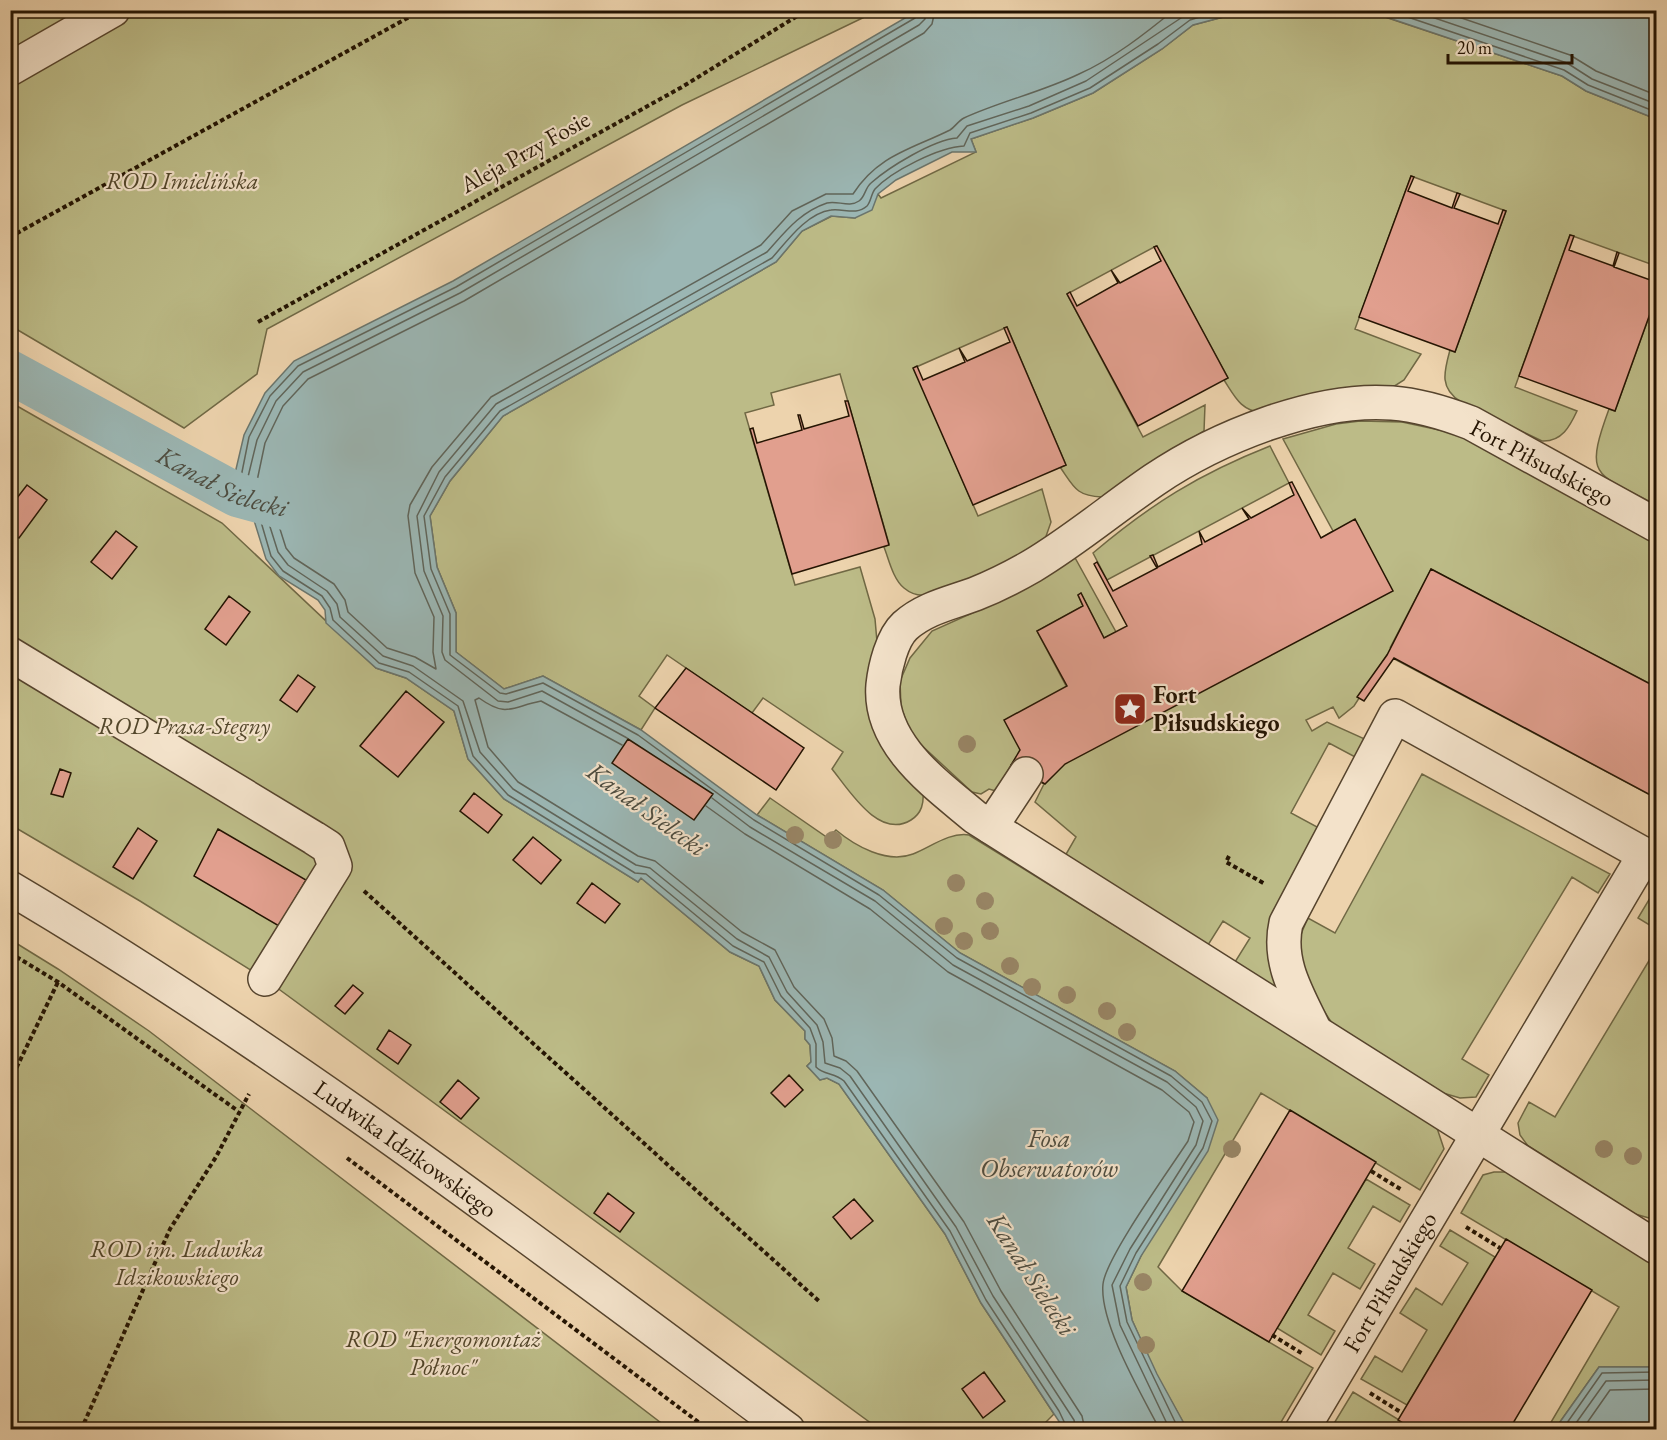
<svg xmlns="http://www.w3.org/2000/svg" width="1667" height="1440" font-family="'EB Garamond',serif">
  <style>
    .green { fill: #bcbb87; stroke: #706844; stroke-width: 1.5 }
    .water { fill: #9bb6b3; stroke: #6b756c; stroke-width: 1.5 }
    .lines { fill: none; stroke-linecap: round; stroke-linejoin: round }
    .shore { stroke: #60655a; stroke-width: 1.5 }
    .canal { stroke: #9bb6b3; stroke-width: 44 }
    .building { fill: #e19f8e; stroke: #241402; stroke-width: 1.5 }
    .minor-casing { stroke: #56442d; stroke-width: 36 }
    .path { stroke: #241402; stroke-width: 4; stroke-dasharray: 4.5 3; stroke-linecap: butt }
    .minor { stroke: #f3e2ca; stroke-width: 33 }
    .tree { fill: #988565 }
    .labels { text-anchor: middle; stroke-width: 4.5; stroke-linejoin: round; paint-order: stroke }
    .street-label { font-size: 24px; fill: #241402; stroke: #f3e2ca }
    .park-label { font-size: 24px; font-style: italic; fill: #52462a; stroke: #f3e2ca }
    .poi-label { font-size: 24px; font-weight: bold; fill: #241402; stroke: #f3e2ca; text-anchor: start }
    .water-label { font-size: 26px; font-style: italic; fill: #4e4d40; stroke: #f3e2ca }
  </style>
  <rect width="100%" height="100%" fill="#edd3ad"/>
  <filter id="stains"><feTurbulence type="fractalNoise" baseFrequency=".00333" numOctaves="4"/><feColorMatrix values="0 0 0 0 .2 0 0 0 0 .09 0 0 0 0 .02 0 0 0 .5 -.17"/></filter>
  <radialGradient id="worn" r=".72"><stop offset=".6" stop-color="#630" stop-opacity="0"/><stop offset="1" stop-color="#630" stop-opacity=".3"/></radialGradient>
  <path class="green" d="M11,11H877L682,105L267,329L257,374L184,428L11,326Z
    M1246,11H1367L1562,76L1586,91L1656,119V266L1570,235L1515,387L1577,411C1570,426 1562,442 1542,441L1461,402C1439,388 1444,372 1450,350L1455,352L1506,211L1411,176L1355,329L1421,354L1404,380L1393,387L1263,413C1241,411 1235,397 1224,380L1228,378L1156,246L1067,294L1143,437L1205,405L1204,431L1102,497C1076,496 1074,487 1060,467L1066,465L1007,327L914,368L978,516L1042,489L1051,522L1044,542C1017,557 955,593 926,595C918,596 910,593 904,588C893,579 889,560 884,547L889,544L840,374L771,393L774,405L745,413L795,585L860,567L875,619L878,653L923,791C924,803 922,813 911,820C879,840 849,790 832,769L843,752L763,698L752,713L667,655L639,696L655,708L641,730L543,676L504,689L456,652V613L437,567L430,516L450,481L503,416L776,262L802,231L832,216L855,218L878,194L881,198L976,152L971,139L1033,118L1093,93L1162,49L1193,25Z
    M1656,297V505C1596,472 1583,480 1609,409L1615,411Z
    M10,402L222,523L376,668L406,678L454,711L468,759L504,799L638,882L641,878L730,952L759,966L775,1000L805,1031V1039L810,1045L811,1062L807,1066L820,1080L827,1078L839,1084L945,1234L981,1303L1054,1414L1039,1429H879L265,979L140,901L11,825Z
    M1360,421L1402,422L1458,434L1656,542V687L1431,569L1390,648L1416,612L1656,739V798L1387,655L1354,706L1339,718L1333,707L1306,720L1312,731L1327,722L1367,740L1357,758L1329,743L1291,813L1319,828L1290,880L1283,992L1235,962L1250,938L1223,921L1208,945L1065,856L1076,837L1035,802L1044,784L1011,765L996,791L989,789L981,794L972,792L918,742L908,726L901,707L900,681L910,658L932,631L990,605L1074,556L1116,632L1104,638L1081,593L1078,595L1083,606L1037,631L1098,746L1336,564L1321,538L1333,531L1283,439L1336,424Z
    M1270,446L1289,483L1107,580L1093,553C1151,504 1199,474 1270,446Z
    M1422,774L1610,874L1598,893L1572,877L1462,1059L1489,1075L1476,1097L1460,1098L1443,1093L1332,1023C1318,1003 1299,971 1299,945C1299,936 1304,927 1308,918L1335,933Z
    M770,798L828,838L836,830C855,846 887,864 913,854C931,847 949,832 969,835L1436,1125L1444,1149L1420,1190L1261,1093L1158,1267L1182,1291L1313,1368L1277,1429H1187L1156,1374L1132,1320L1126,1287L1141,1256L1207,1098L1175,1071L960,953L883,890L757,815Z
    M1653,893L1656,895V929L1638,918Z
    M11,940L58,969L149,1031L669,1429H11Z
    M1656,949V1220L1635,1214L1528,1146L1520,1135L1518,1123L1529,1102L1555,1117Z
    M1494,1172H1507L1537,1188L1656,1266V1367H1599L1555,1429H1547L1619,1307L1461,1213L1483,1175Z
    M1366,1179L1410,1205L1400,1222L1373,1206L1348,1248L1375,1264L1360,1289L1333,1273L1308,1315L1335,1331L1321,1355L1277,1328Z
    M1450,1230L1495,1257L1407,1405L1361,1379L1375,1356L1402,1372L1427,1330L1400,1313L1416,1288L1442,1305L1468,1263L1440,1246Z
    M1353,1392L1414,1429L1330,1430Z"/>
  <path class="water" d="M917,11H1246L1193,25L1162,49L1093,93L1033,118L971,139L976,152H952L896,180L878,194L872,210L855,218L831,216L802,231L776,262L503,416L450,481L430,516L437,567L456,613V652L504,689L543,676L641,730L757,815L883,890L960,953L1175,1071L1207,1098L1218,1120L1208,1151L1141,1256L1126,1287L1132,1320L1157,1374L1187,1429H1064L981,1303L945,1234L839,1084L827,1078L820,1080L807,1066L811,1062L810,1045L805,1039V1031L775,1000L759,966L730,952L641,878L638,882L504,799L468,759L454,711L406,678L376,668L326,623L325,610L318,600L279,576L266,559L253,517L237,495L233,482L244,435L265,393L294,361L453,281Z
    M1368,11H1656V119L1586,91L1562,76Z
    M1599,1367H1656V1429H1555Z"/>
  <g class="lines">
    <path class="shore" d="M919,10L915,18L456,287L298,366L270,396L249,437L240,482L243,492L259,515L271,556L283,571L322,596L330,608L333,620L379,663L409,672L458,706L473,756L508,795L635,873L646,874L733,946L764,962L781,996L810,1028L816,1044V1067C824,1075 835,1073 844,1081L950,1231L986,1300L1059,1411L1068,1430
      M926,10L925,19L919,25L460,293L303,372L276,401L257,440L247,481L265,511L278,552L288,565L327,591L337,604L340,617L383,656L413,666L463,701L480,752L513,789L636,865L650,868L737,939L769,957L787,992L817,1025L823,1042L825,1063L840,1068L850,1076L956,1227L993,1296L1074,1420L1076,1430
      M935,10L932,24L924,33L464,301L308,379L283,406L265,443L257,481L273,507L286,548L294,558L334,584L345,600L348,612L387,648L415,657L436,669L433,652L434,617L415,573L408,516L410,505L432,467L491,397L761,245L792,211L826,194H853C878,155 912,149 950,130C955,127 958,121 964,118C1001,101 1042,92 1079,74C1113,59 1146,33 1174,10
      M1387,10L1564,70L1588,85L1656,112
      M1411,10L1567,63L1592,79L1656,104
      M1438,10L1570,55L1596,71L1656,95
      M627,738L542,691L508,702L498,701L445,660L442,652L443,616L424,571L417,516L439,472L496,404L767,252C785,232 800,212 827,203C837,200 849,208 859,201C865,197 865,188 871,183C889,167 933,140 957,138L967,126L1029,106L1086,81L1193,10
      M622,745L541,701C511,707 507,718 479,698L475,700L488,747L518,782L638,856L655,861L742,932L775,950L794,987L824,1019L832,1038L834,1056L846,1061L857,1071L964,1222L1001,1291L1082,1416L1085,1430
      M712,798L750,827L875,901L953,965L1167,1082L1196,1107L1203,1121L1196,1145L1130,1249L1112,1285L1120,1325L1170,1430
      M706,806L745,834L870,909L948,972L1162,1090L1189,1112L1194,1122L1188,1141C1170,1169 1106,1257 1103,1284C1099,1323 1142,1395 1160,1430
      M1179,1430L1127,1322L1120,1286L1136,1253L1203,1148L1212,1121L1202,1102L1171,1076L957,958L879,895L754,820L638,735L543,683L506,694L500,693L450,655V614L431,569L424,516L445,477L500,411L772,258C787,241 807,213 831,210C843,208 856,216 867,206C871,202 871,194 875,189C892,171 939,147 964,146L970,133L1031,113L1090,88L1158,44L1190,20L1222,10
      M1562,1430L1602,1373L1656,1372
      M1571,1430L1606,1381L1656,1380
      M1582,1430L1610,1390L1656,1389"/>
    <path class="canal" id="s1" d="M10,372L237,495L296,511"/>
  </g>
  <path class="building" d="M1411,176L1414,177L1408,191L1452,208L1457,193L1460,194L1454,208L1498,224L1503,210L1506,211L1455,352L1359,317Z
    M1570,235L1574,236L1569,250L1613,266L1617,252L1619,253L1614,267L1656,282V297L1615,411L1519,376Z
    M1157,246L1228,378L1138,426L1067,294L1070,292L1077,306L1118,283L1111,270L1120,283L1161,261L1154,247Z
    M1007,327L1066,465L973,505L913,368L917,366L923,380L965,362L959,348L967,361L1010,342L1004,328Z
    M845,401H848L889,545L792,574L750,429L753,428L757,443L802,430L798,415H800L804,429L849,416Z
    M1292,482L1321,538L1355,519L1393,591L1065,764L1045,784L1011,765L1020,750L1004,720L1067,686L1037,631L1083,606L1078,595L1081,593L1104,638L1127,626L1094,564L1097,562L1113,591L1157,568L1150,556L1153,555L1158,567L1202,544L1199,531L1205,542L1249,519L1242,508L1251,518L1294,495L1289,483Z
    M27,485L47,500L19,538L10,532V507Z
    M116,531L137,547L112,579L91,562Z
    M1431,569L1656,687V798L1394,658L1364,701L1357,697L1387,655Z
    M229,596L250,612L226,645L205,629Z
    M686,668L804,748L776,790L655,708Z
    M298,675L315,687L297,712L280,700Z
    M406,691L444,722L398,777L360,746Z
    M628,739L713,794L694,820L612,763Z
    M60,769L71,773L63,797L51,794Z
    M474,793L502,815L488,833L460,811Z
    M138,828L157,841L133,879L113,867Z
    M218,829L306,880L279,926L194,876Z
    M533,837L561,860L541,884L513,860Z
    M592,883L620,904L605,923L577,903Z
    M353,985L363,993L345,1014L335,1006Z
    M389,1030L411,1045L398,1064L377,1049Z
    M789,1075L803,1090L785,1107L771,1093Z
    M458,1080L479,1098L461,1119L440,1102Z
    M1290,1110L1376,1162L1269,1342L1182,1291Z
    M608,1193L634,1213L620,1232L594,1213Z
    M854,1199L873,1221L851,1239L833,1217Z
    M1506,1239L1592,1290L1509,1430H1414L1398,1420Z
    M984,1372L1005,1401L983,1418L962,1389Z"/>
  <g class="lines">
    <defs>
      <g id="minor">
        <path d="M10,69L113,10"/>
        <path d="M1656,525L1471,423C1445,413 1420,405 1392,403C1316,397 1216,438 1154,480C1113,508 1074,541 1032,566C1013,577 995,586 975,594C951,603 925,608 905,626C892,638 885,667 883,685C878,744 936,784 975,817L1656,1247"/>
        <path d="M10,654L314,838L328,847L335,866L265,979"/>
        <path d="M991,827L1026,774"/>
        <path id="s2" d="M10,888C284,1050 533,1241 788,1430"/>
        <path d="M1315,1031C1298,995 1277,963 1286,923L1395,716L1656,861"/>
        <path id="s3" d="M1302,1430L1645,854"/>
      </g>
    </defs>
    <use href="#minor" class="minor-casing"/>
    <path class="path" d="M10,237L422,10
      M258,322L682,87L807,10
      M1229,856L1226,862L1265,884
      M364,891L820,1302
      M10,953L58,982L238,1111
      M10,1081L58,982
      M347,1158L709,1430
      M1371,1171L1402,1190
      M1466,1227L1500,1248
      M1272,1335L1303,1354
      M1370,1393L1402,1413
      M81,1430L170,1229L216,1157L249,1094"/>
    <use href="#minor" class="minor"/>
  </g>
  <g class="tree">
    <circle cx="967" cy="744" r="9"/>
    <circle cx="795" cy="835" r="9"/>
    <circle cx="833" cy="840" r="9"/>
    <circle cx="956" cy="883" r="9"/>
    <circle cx="985" cy="901" r="9"/>
    <circle cx="944" cy="926" r="9"/>
    <circle cx="990" cy="931" r="9"/>
    <circle cx="964" cy="941" r="9"/>
    <circle cx="1010" cy="966" r="9"/>
    <circle cx="1032" cy="987" r="9"/>
    <circle cx="1067" cy="995" r="9"/>
    <circle cx="1107" cy="1011" r="9"/>
    <circle cx="1127" cy="1032" r="9"/>
    <circle cx="1232" cy="1149" r="9"/>
    <circle cx="1604" cy="1149" r="9"/>
    <circle cx="1633" cy="1156" r="9"/>
    <circle cx="1143" cy="1282" r="9"/>
    <circle cx="1146" cy="1345" r="9"/>
  </g>
  <defs>
    <symbol id="sight-square" viewBox="-11 -11 22 22"><rect x="-9" y="-9" width="18" height="18" rx="4" fill="#8f2418" stroke="#f3e2ca"/><path d="M0-6L1.8-2.2L6-1.7L2.9 1.2L3.7 5.4L0 3.3L-3.7 5.4L-2.9 1.2L-6-1.7L-1.8-2.2Z" fill="#fff"/></symbol>
  </defs>
  <g fill-rule="evenodd">
    <use href="#sight-square" x="1111" y="690" width="38" height="38"/>
  </g>
  <g class="labels">
    <g class="street-label">
      <text transform="translate(525 152) rotate(-29)" y="8">Aleja Przy Fosie</text>
      <text transform="translate(1542 463) rotate(28)" y="8">Fort Piłsudskiego</text>
      <text dy="8" stroke="none"><textPath href="#s2" startOffset="474">Ludwika Idzikowskiego</textPath></text>
      <text dy="8" stroke="none"><textPath href="#s3" startOffset="172">Fort Piłsudskiego</textPath></text>
    </g>
    <g class="park-label">
      <text x="182" y="189">ROD Imielińska</text>
      <text x="184" y="734">ROD Prasa-Stegny</text>
      <text x="177" y="1257">ROD im. Ludwika<tspan x="177" dy="28">Idzikowskiego</tspan></text>
      <text x="443" y="1347">ROD "Energomontaż<tspan x="443" dy="28">Północ"</tspan></text>
    </g>
    <g class="poi-label">
      <text x="1153" y="703">Fort<tspan x="1153" dy="28">Piłsudskiego</tspan></text>
    </g>
    <g class="water-label">
      <text dy="9" stroke="none"><textPath href="#s1" startOffset="240">Kanał Sielecki</textPath></text>
      <text transform="translate(647 809) rotate(36)" y="9">Kanał Sielecki</text>
      <text x="1049" y="1147">Fosa<tspan x="1049" dy="30">Obserwatorów</tspan></text>
      <text transform="translate(1032 1274) rotate(57)" y="9">Kanał Sielecki</text>
    </g>
  </g>
  <rect width="1667" height="1440" fill="none" stroke="#edd3ad" stroke-width="36"/>
  <rect x="12" y="12" width="1643" height="1416" fill="none" stroke="#241402" stroke-width="3"/>
  <rect x="18" y="18" width="1631" height="1404" fill="none" stroke="#241402" stroke-width="1.5"/>
  <path d="M1448 54v9h124v-9" fill="none" stroke="#241402" stroke-width="3"/>
  <text x="1457" y="54" font-size="18" fill="#241402" stroke="#f3e2ca" stroke-width="4.5" paint-order="stroke">20 m</text>
  <rect width="100%" height="100%" filter="url(#stains)"/>
  <rect width="100%" height="100%" fill="url(#worn)"/>
</svg>
